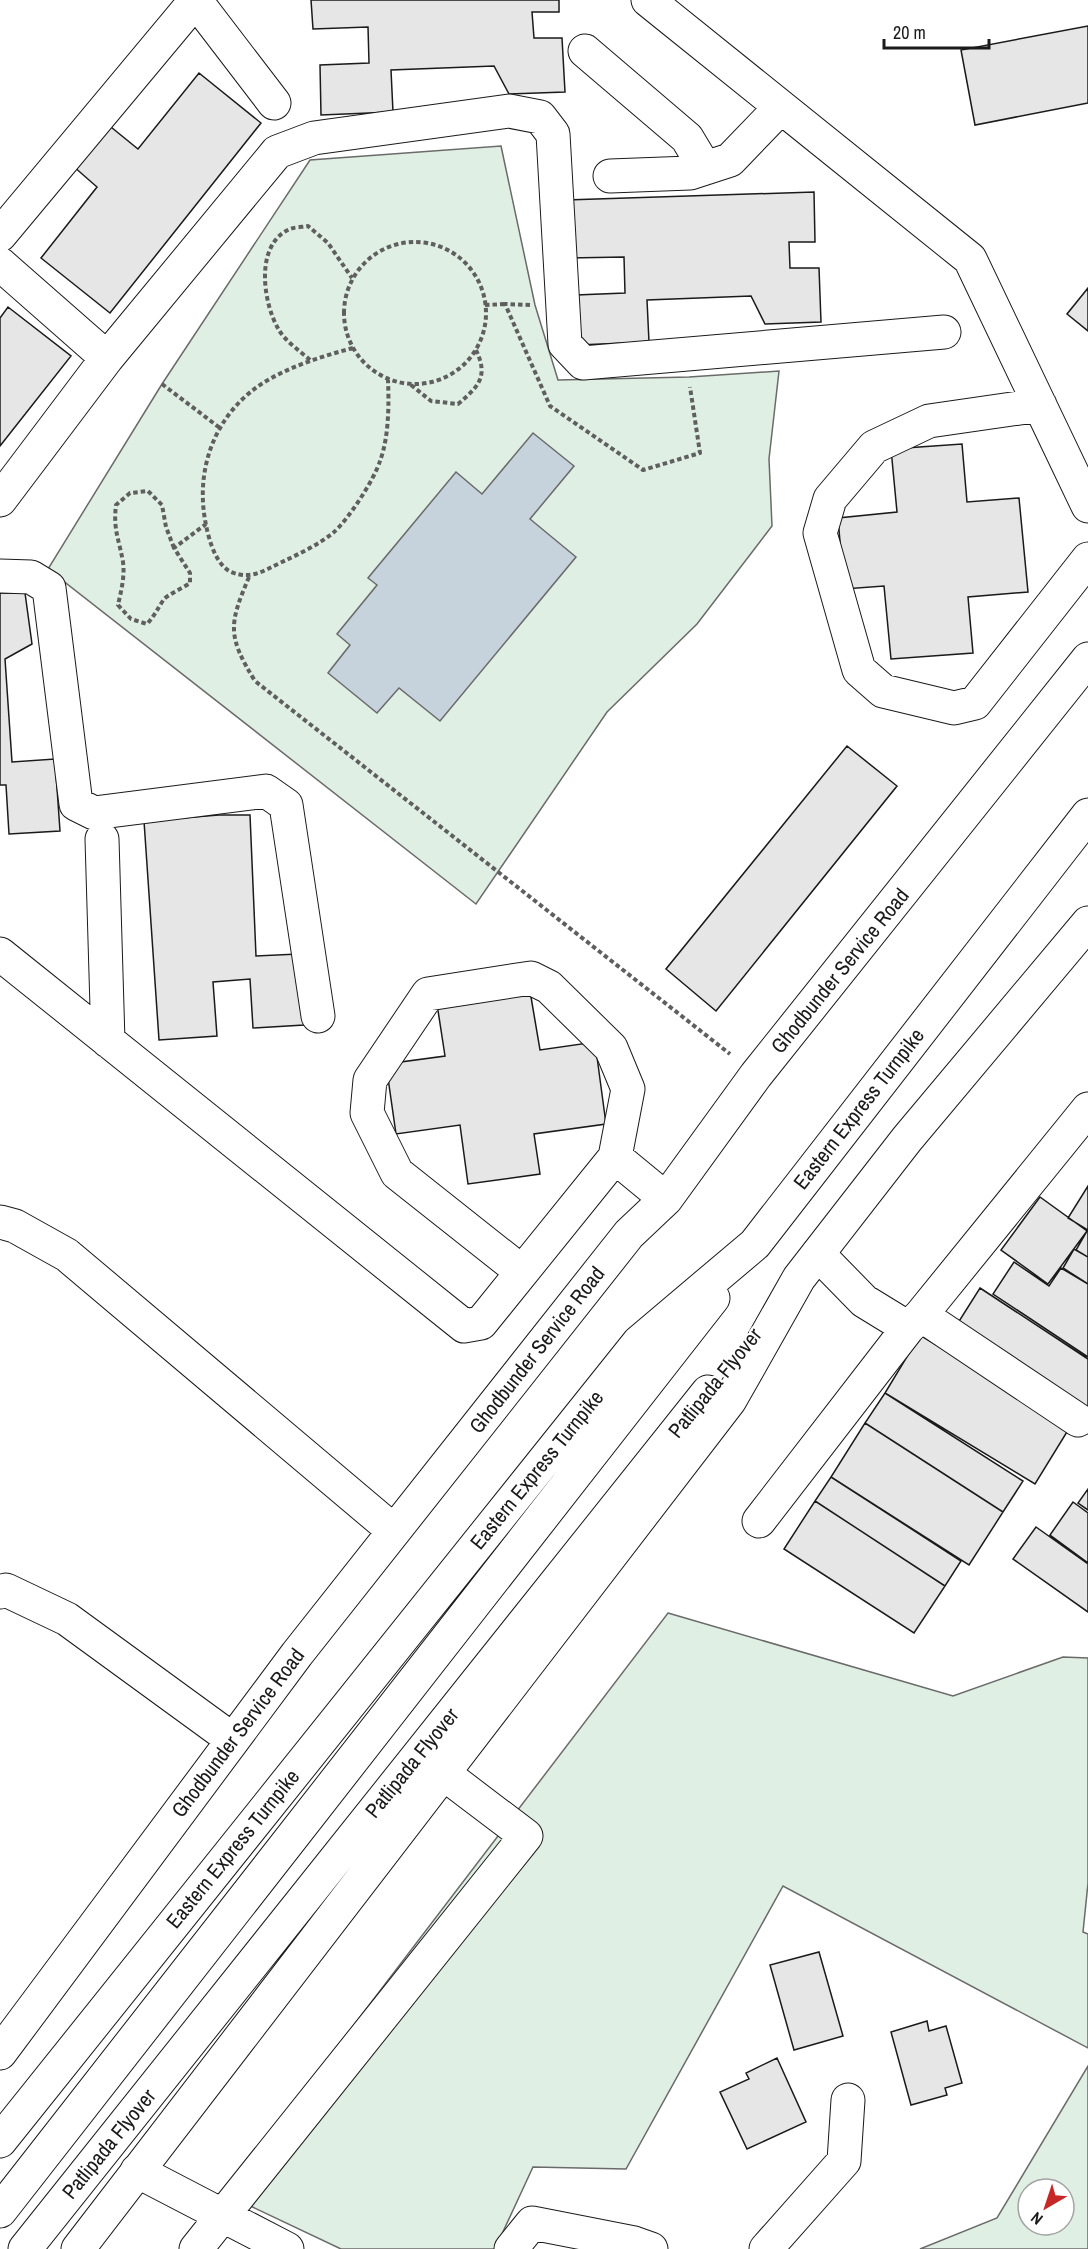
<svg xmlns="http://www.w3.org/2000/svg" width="1088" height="2249" font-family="'Archivo Narrow',sans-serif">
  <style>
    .green { fill: #e0efe3; stroke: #6a6a6a; stroke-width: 1.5; fill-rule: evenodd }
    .water { fill: #c6d2dc; stroke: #6a6a6a; stroke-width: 1.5 }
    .building { fill: #e6e6e6; stroke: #1a1a1a; stroke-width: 1.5 }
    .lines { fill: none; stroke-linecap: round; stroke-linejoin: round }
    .minor-casing { stroke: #1a1a1a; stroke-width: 35 }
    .major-casing { stroke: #1a1a1a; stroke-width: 35 }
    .path { stroke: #5f5f5f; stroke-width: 4; stroke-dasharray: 4.5 3; stroke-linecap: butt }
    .minor { stroke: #fff; stroke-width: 33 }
    .major { stroke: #fff; stroke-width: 33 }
    .labels { text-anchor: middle; stroke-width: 4.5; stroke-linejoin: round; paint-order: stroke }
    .street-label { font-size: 21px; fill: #1a1a1a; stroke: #fff }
  </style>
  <rect width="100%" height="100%" fill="#fff"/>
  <path class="green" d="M501,146L535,305L558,380L689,377L779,371L769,459L772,526L697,624L607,712L476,904L48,569L162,384L310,160Z
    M668,1613L953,1696L1063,1657L1088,1658V1883L1083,1932L1088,1934V2048L783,1886L626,2169L533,2167L495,2249H341L225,2194Z
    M1088,2066V2249H920L997,2218ZM1028,2189H1064V2225H1028Z"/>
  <path class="water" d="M533,433L574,466L530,519L576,557L440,721L399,688L377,713L328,673L350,645L337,634L377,585L368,578L456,472L482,494Z"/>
  <path class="building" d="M311,0H559V12H532L534,38H562L565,92L509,94L494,66L391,70L393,112L321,115L320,65L369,63L368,27L313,29Z
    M1088,26V103L975,125L961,50Z
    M199,73L261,123L110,313L41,258L97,187L73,166L106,123L138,149Z
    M814,192L815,242H789L790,268H819L821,322L765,324L751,296L647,300L649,342L578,345L576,295L625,293L624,257L568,258L566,200Z
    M1088,288V331L1067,314Z
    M8,307L71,356L0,446V318Z
    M962,444L967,502L1019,498L1028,592L968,597L973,653L891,659L884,586L844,589L838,518L897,512L891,449Z
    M0,593H25L32,644L5,659L12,762L55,759L60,831L9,834L6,785H0Z
    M847,746L897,786L716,1011L666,969Z
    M219,815H250L256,956L298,954L304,1025L253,1028L250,979L213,982L217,1036L159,1040L144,821Z
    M530,991L540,1050L595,1042L606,1124L534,1134L540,1174L468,1184L460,1125L396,1134L386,1064L445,1056L437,1004Z
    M1088,1186V1230L1068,1218Z
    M1040,1197L1087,1231L1048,1284L1001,1250Z
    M1087,1231L1088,1232V1257L1076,1250Z
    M1074,1249L1088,1257V1284L1063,1268Z
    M1014,1262L1049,1286L1061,1268L1088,1284V1357L993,1294Z
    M980,1288L1088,1359V1409L956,1326Z
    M920,1335L1070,1427L1035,1484L885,1393Z
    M885,1393L1023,1481L1003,1512L865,1423Z
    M865,1423L1003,1512L969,1565L831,1477Z
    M831,1477L961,1561L945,1586L815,1501Z
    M1088,1489V1510L1078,1503Z
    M815,1501L945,1586L914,1633L784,1549Z
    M1073,1502L1088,1513V1563L1050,1535Z
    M1036,1527L1088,1564V1612L1013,1559Z
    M819,1952L843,2036L794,2050L770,1965Z
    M927,2021L929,2031L946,2026L962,2083L945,2088L947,2095L911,2105L891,2032Z
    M777,2058L806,2122L747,2149L720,2092L749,2079L746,2073Z"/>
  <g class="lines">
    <defs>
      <path id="minor" d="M648,0L970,259L1088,506
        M196,1L274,103
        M585,51L687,138L705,168
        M610,176L690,173L730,160L781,107
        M0,235L196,0
        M0,264L107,358L0,500
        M107,358L277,152L314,138L509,111L540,117L553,134L565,344L583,363L944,332
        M1040,405L929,421L874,447L830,499L820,533L859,670L883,691L954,708L975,703L1088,559
        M0,576L31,577L49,588L76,804L94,813L266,791L286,805L318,1016
        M102,839L108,1041
        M0,954L464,1326L481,1323L615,1157L666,1199
        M0,1222L15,1226L67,1255L394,1531
        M818,1254L864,1301L908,1328
        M522,1272L397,1173L367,1113L370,1080L428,994L531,978L549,987L611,1048L628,1089L615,1157
        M921,1315L1078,1420
        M759,1521L908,1328L921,1315L1088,1109
        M0,1592L6,1590L67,1619L233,1740
        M0,2053L297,1654L629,1234L666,1199L756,1075L1088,659
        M137,2171L287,2249
        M196,2249L526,1836L443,1773
        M511,2249L532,2223L634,2243L651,2249
        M766,2249L844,2161L848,2100"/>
      <path id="major" d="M0,2141L639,1342L755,1244L1088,815
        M0,2211L713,1298
        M25,2249L708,1392
        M78,2249L730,1400L799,1278L907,1139L1088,923"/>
    </defs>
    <use href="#minor" class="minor-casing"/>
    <use href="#major" class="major-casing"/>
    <path class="path" d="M344 313a71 71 0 1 1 142 0a71 71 0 1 1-142 0Z
      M485,305L505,304
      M530,305L505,304L550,406L643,470L700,453L690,387
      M353,348C323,356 294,365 268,380C216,410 194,468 206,525C209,540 216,565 231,572C251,580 263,571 282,562C299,554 318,545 333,533C348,520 374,480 380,461C389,437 389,404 388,380
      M310,360C300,351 286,342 279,330C263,304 254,244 290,229C295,227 303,227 308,226L328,243L352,278
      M162,384L220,428
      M411,385L431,401L458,404C478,387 489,377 476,350
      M174,548L166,527L162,505L148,491L130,493L116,505C113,530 119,539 123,562C125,576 121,592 118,605L131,619L147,624C155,615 158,608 164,599C169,594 183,588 190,583V573L174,548L206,524
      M249,577C229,624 227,636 255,681L730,1054"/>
    <use href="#minor" class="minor"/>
    <use href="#major" class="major"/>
  </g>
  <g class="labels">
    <g class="street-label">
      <text transform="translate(840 971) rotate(-51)" y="7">Ghodbunder Service Road</text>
      <text transform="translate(859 1109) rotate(-52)" y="7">Eastern Express Turnpike</text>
      <text transform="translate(537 1350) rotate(-52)" y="7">Ghodbunder Service Road</text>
      <text transform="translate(715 1383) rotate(-51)" y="7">Patlipada Flyover</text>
      <text transform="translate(537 1470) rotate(-51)" y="7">Eastern Express Turnpike</text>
      <text transform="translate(238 1733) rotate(-53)" y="7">Ghodbunder Service Road</text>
      <text transform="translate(412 1763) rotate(-51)" y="7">Patlipada Flyover</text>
      <text transform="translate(233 1849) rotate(-51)" y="7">Eastern Express Turnpike</text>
      <text transform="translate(109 2144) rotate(-51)" y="7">Patlipada Flyover</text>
    </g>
  </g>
  <g transform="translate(1046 2207) rotate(219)"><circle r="28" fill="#ffffff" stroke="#a3a3a3" stroke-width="1.5"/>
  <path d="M0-4.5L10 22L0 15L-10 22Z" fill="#c62828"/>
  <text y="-9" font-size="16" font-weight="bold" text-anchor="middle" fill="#1a1a1a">N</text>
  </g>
  <path d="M884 39v9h105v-9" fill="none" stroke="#1a1a1a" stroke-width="3"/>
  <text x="893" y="39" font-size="18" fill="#1a1a1a" stroke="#ffffff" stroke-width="4.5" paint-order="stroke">20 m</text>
</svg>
